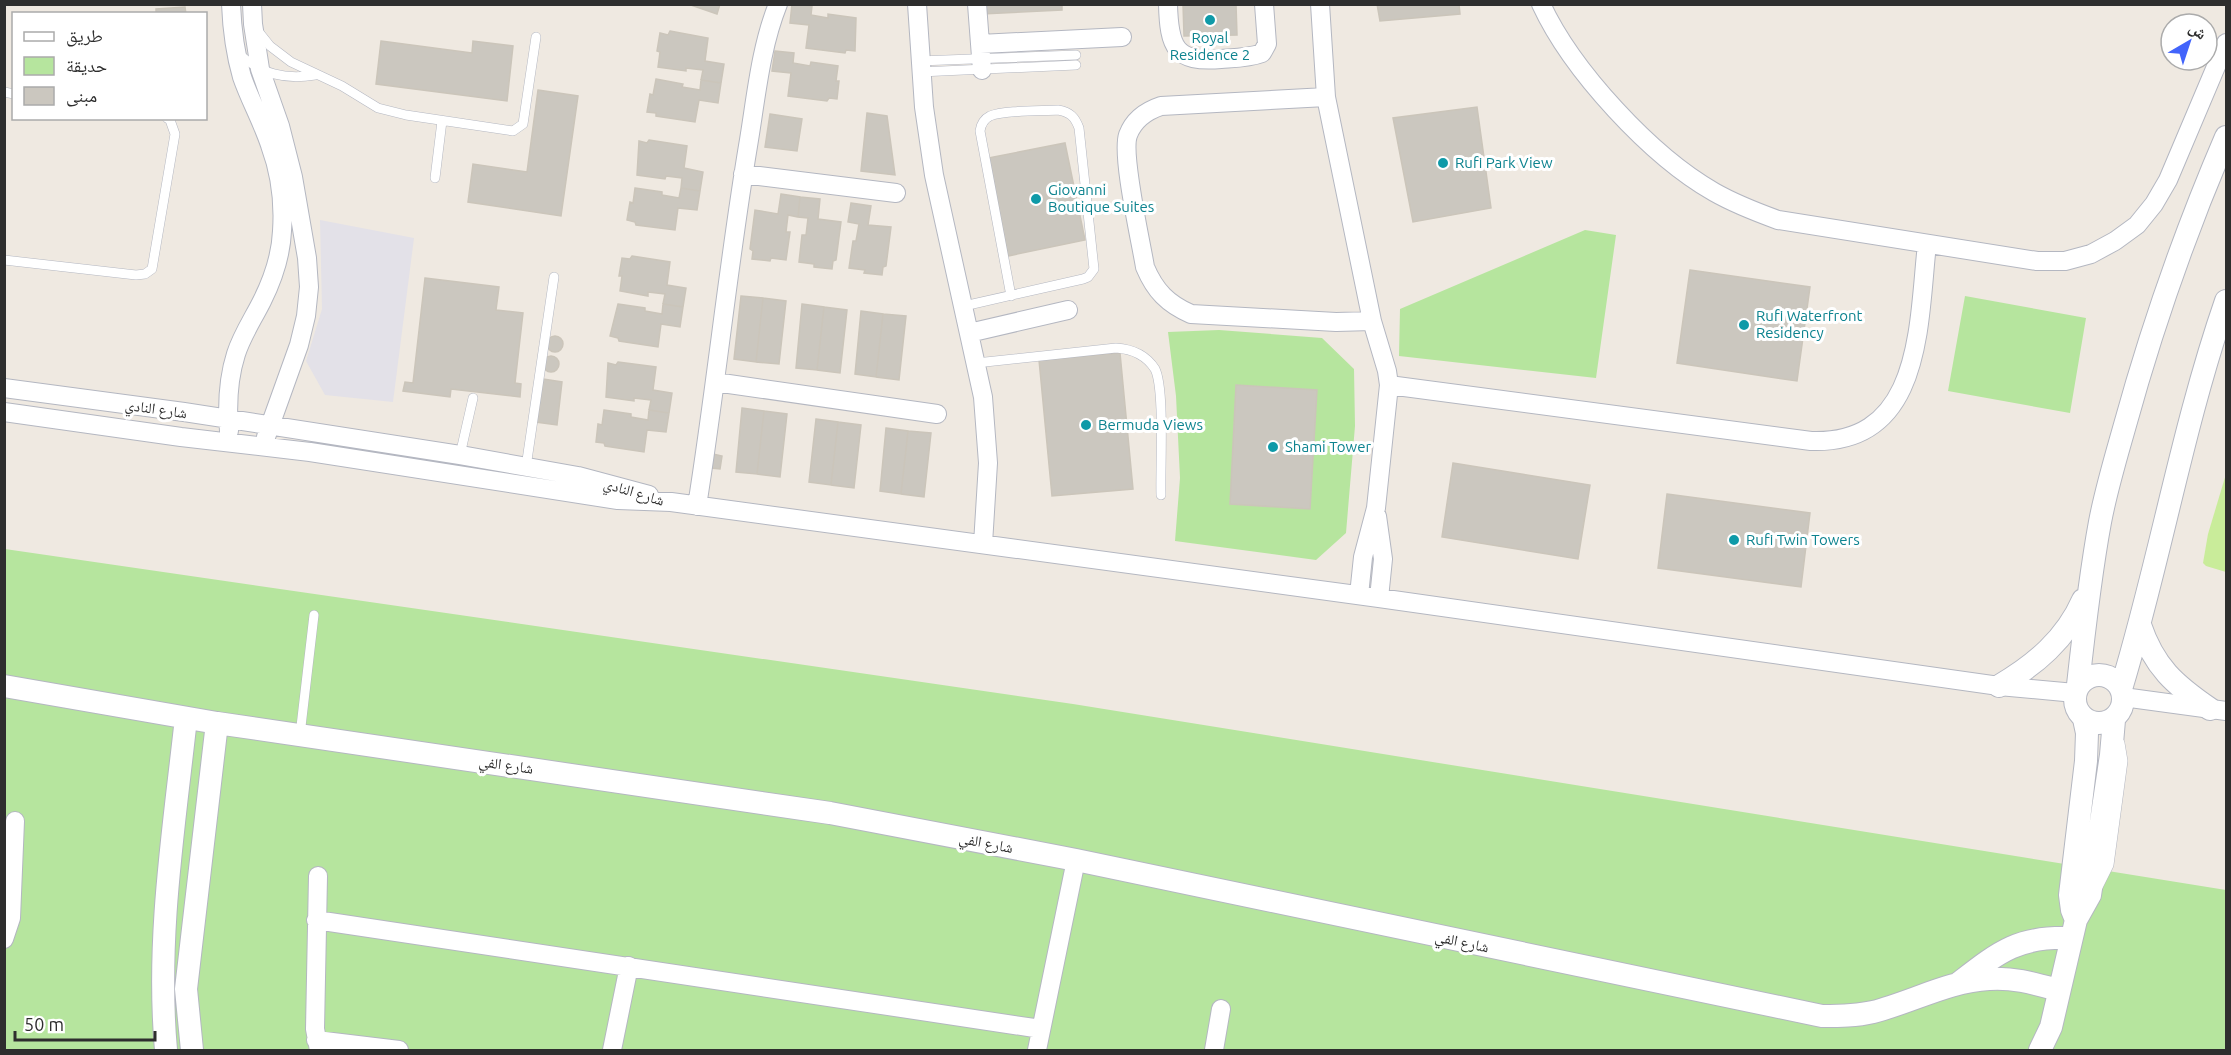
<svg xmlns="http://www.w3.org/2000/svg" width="2231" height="1055" font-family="Ubuntu,'Noto Naskh Arabic',sans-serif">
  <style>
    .industrial { fill: #e3e1e8 }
    .green { fill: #b6e59e }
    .pitch { fill: #c9ec9a }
    .building { fill: #cbc7bf; stroke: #cbc5ba; stroke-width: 1.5 }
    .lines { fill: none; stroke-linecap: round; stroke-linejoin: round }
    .service-casing { stroke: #b4b7c1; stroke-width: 10 }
    .minor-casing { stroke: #b4b7c1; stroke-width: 20 }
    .tertiary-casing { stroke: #b4b7c1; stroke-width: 24 }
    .service { stroke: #fff; stroke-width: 9 }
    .minor { stroke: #fff; stroke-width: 18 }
    .tertiary { stroke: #fff; stroke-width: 22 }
    .culture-dot { fill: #0f9aa8; stroke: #fff; stroke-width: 2 }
    .labels { text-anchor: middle; stroke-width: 6; stroke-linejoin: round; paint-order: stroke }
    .culture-label { font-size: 15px; fill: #0d838f; stroke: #fff; text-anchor: start }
    .street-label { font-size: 15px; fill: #2e2e2e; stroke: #fff }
  </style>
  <rect width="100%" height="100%" fill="#efe9e1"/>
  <path class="industrial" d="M320,220L414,238L393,402L325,395L306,361L322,309Z"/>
  <path class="green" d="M1585,230L1616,235L1596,378L1399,356L1400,309Z
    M1965,296L2086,318L2070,413L1948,391Z
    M1219,330L1322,338L1354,369L1355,426L1346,533L1316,560L1175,541L1180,478L1176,396L1168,332Z
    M5,549L1073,704L2226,890V1050H5Z"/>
  <path class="pitch" d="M2226,474V572L2206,566L2203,563L2208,534Z"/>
  <path class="building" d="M688,4H720L717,14Z
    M792,4L812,6L811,15L828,18V14L856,18L855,51L846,50L845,53L806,48L809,25L790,23Z
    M982,4H1062V10L982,14Z
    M1183,4H1236L1237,35L1184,36Z
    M1377,4H1459L1460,14L1380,21Z
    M185,7L186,14H156V9Z
    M670,31L708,38L705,61L724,64L721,83L701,80L703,70L686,68V71L658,67L660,52L657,51L660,33L668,35Z
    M381,41L472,53L473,41L513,46L507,101L376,84Z
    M775,51L794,53L793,63L810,66L811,62L838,66L836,81H839L837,99L829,98L827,101L788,96L791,73L772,71Z
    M656,79L683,84L682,87L700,90L701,80L721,83L718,103L699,100L695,122L656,116V113L647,112L650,94L653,95Z
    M538,90L578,96L561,216L468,202L473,164L527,172Z
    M1477,107L1491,208L1413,222L1393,118Z
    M867,113L887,116L895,175L861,171Z
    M770,114L802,119L797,151L765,147Z
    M649,140L687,146L684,168L703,172L700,191L681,188L682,178L666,176L665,179L637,175L639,141L647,143Z
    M1065,143L1085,240L1008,256L988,158Z
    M635,188L662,192V195L679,198L681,188L700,191L697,210L678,208L675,230L636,225L635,222L627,220L630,202L633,203Z
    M781,194L800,197L798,217L788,215L786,232H790L786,260L771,258L770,261L752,259L753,251L750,249L755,210L778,214Z
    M800,197L820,199L818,219L841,222L836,260L833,261L832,269L814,267V264L799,262L802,235H806L808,218L798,217Z
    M851,203L871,206L868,225L891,227L886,266L883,267L882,275L864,273L865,270L849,268L853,241H856L859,224L848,222Z
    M632,256L670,262L667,285L686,288L683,307L663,304L665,294L648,292V296L620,291L622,276H619L622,258L630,259Z
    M1690,270L1810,287L1797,381L1677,363Z
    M425,278L499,287L496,310L523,313L515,383L521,384L520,397L451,389L450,397L403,391L405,382L413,383Z
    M741,296L763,298L756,362L734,359Z
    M763,298L786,301L779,364L756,362Z
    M618,304L645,308V311L662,314L663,304L683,307L680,327L661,324L658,347L619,341L618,338L610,336Z
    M802,304L824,307L817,370L796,368Z
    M824,307L847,310L840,373L817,370Z
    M861,311L883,314L876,377L855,374Z
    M883,314L906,316L899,380L876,377Z
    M547 344a8 8 0 1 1 16 0a8 8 0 1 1-16 0Z
    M1120,353L1133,489L1052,496L1039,360Z
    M543 364a8 8 0 1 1 16 0a8 8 0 1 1-16 0Z
    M618,362L656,367L653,390L672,393L669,413L649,410L651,400L634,398V401L606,397L608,363L616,365Z
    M543,379L562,382L557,425L536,422Z
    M1236,385L1317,390L1310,509L1230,504Z
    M742,408L764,411L757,474L736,472Z
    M604,410L631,414V417L648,420L649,410L669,413L666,432L647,430L644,452L605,446L604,443L596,442L598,424L602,425Z
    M764,411L787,414L780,477L757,474Z
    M816,419L838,422L831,485L809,482Z
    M838,422L861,425L854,488L831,485Z
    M886,428L908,431L901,494L880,491Z
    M908,431L931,433L924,497L901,494Z
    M713,454L722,456L720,469L711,468Z
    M1453,463L1590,485L1578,559L1442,537Z
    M1667,494L1810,513L1801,587L1658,568Z"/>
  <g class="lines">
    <defs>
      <path id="service" d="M258,31L270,46L291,62L342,86L378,108L406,115L513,131L523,124L536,37
        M239,54C261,74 285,80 315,75
        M919,61L1076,55
        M920,72L1076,65
        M4,92L14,94
        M435,178L442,121
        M4,260L136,275L145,274L152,269L175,134L170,120L167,118
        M964,306L1083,279L1088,277L1094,269L1079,128C1075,117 1070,112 1058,110C1041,111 1004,110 990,116C984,119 981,124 980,131L1011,296
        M976,363L1116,348C1132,349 1146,355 1155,369C1165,389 1160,469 1161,495
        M460,455L473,398
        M526,467L554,277
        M300,735L314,615
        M2098,887L2109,865L2123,761L2120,743"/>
      <path id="minor" d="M252,4L253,24L260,69L280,126L293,177L307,258L309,287L306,316L299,345L266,437
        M917,4L924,107L934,175L983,397L988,463L983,544
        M977,4L982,70
        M1168,4C1169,47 1175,63 1221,59C1235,58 1249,58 1262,53L1267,44L1264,4
        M1320,4L1326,97L1372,321L1387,371L1389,385L1376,508L1363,557L1359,595
        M1541,4C1572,71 1651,156 1714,192C1735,204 1756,212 1778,220L2037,261H2065L2091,254L2115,241L2137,225L2154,204L2168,180L2226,43
        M980,44L1122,37
        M1326,97L1161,106C1146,111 1134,119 1128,135C1121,155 1141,242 1145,267C1155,291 1168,304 1191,314L1336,322L1372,321
        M743,174L896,193
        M969,333L1068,310
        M715,382L937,414
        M1389,385L1811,441C1923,445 1918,324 1927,244
        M4,388L184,412L460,455L578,476L649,495
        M4,412L181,437L310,452L618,500L671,502L1379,598L1999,686L2075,693
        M229,431C227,405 228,379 236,354C242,335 253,319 262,301C273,279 281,255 282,231C284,202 280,172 270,145C262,121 250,100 242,77C235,53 232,29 231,4
        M697,506C716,387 728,266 748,146C756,99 760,49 778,4
        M1377,516L1383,559L1379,598
        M2123,697L2226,711
        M318,876L315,1029L319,1050
        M316,920L1041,1029
        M4,939L11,918L15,821
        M316,1040L399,1050
        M612,1050L629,966
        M1037,1050L1076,860
        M1214,1050L1221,1009"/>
      <path id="tertiary" d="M2140,625C2154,667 2175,685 2210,709
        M2075 699a24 24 0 1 1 48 0a24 24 0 1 1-48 0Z
        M2078,685C2084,630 2090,576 2100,522C2106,490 2116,457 2125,425C2152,327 2186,230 2226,137
        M4,686L217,723L830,813L1076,860L1822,1016C1839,1016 1856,1016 1873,1012C1912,1002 1949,981 1989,979C2013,977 2036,984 2058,990
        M1999,686C2035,665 2066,639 2083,600
        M2121,689C2160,561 2182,428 2226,301
        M2076,920L2072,910L2070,895L2086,761L2087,733L2084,719
        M1960,982C2000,951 2019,936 2071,938
        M166,1050C156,939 174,828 186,718
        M192,1050L186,989L217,723
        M2040,1050L2051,1027L2076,920L2090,895L2111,755L2114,720"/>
    </defs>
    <use href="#service" class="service-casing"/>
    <use href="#minor" class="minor-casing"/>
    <use href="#tertiary" class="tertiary-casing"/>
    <use href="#service" class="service"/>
    <use href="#minor" class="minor"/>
    <use href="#tertiary" class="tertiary"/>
  </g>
  <g class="culture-dot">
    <circle cx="1210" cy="20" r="6"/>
    <circle cx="1443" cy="163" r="6"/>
    <circle cx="1036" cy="199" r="6"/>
    <circle cx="1744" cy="325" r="6"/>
    <circle cx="1086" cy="425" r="6"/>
    <circle cx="1273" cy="447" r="6"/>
    <circle cx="1734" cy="540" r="6"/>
  </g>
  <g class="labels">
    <g class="culture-label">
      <text x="1210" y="43" text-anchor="middle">Royal<tspan x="1210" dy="17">Residence 2</tspan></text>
      <text x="1455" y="168">Rufi Park View</text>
      <text x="1048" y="195">Giovanni<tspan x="1048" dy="17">Boutique Suites</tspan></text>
      <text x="1756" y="321">Rufi Waterfront<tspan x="1756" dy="17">Residency</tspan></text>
      <text x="1098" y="430">Bermuda Views</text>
      <text x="1285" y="452">Shami Tower</text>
      <text x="1746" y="545">Rufi Twin Towers</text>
    </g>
    <g class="street-label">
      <text transform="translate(156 409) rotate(8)" y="5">شارع النادي</text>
      <text transform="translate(634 492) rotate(17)" y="5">شارع النادي</text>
      <text transform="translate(506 765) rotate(8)" y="5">شارع الفي</text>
      <text transform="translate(986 843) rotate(11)" y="5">شارع الفي</text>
      <text transform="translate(1462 942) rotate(12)" y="5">شارع الفي</text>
    </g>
  </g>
  <rect width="2231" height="1055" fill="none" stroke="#2e2e2e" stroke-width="12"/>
  <rect x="12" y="12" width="195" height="108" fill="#ffffff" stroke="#ababab" stroke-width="1.5"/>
  <rect x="24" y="32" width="30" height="9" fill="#ffffff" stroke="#ababab" stroke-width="1.5"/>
  <text x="66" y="42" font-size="18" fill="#2e2e2e">طريق</text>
  <rect x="24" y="57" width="30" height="18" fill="#b6e59e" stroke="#ababab" stroke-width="1.5"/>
  <text x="66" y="72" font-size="18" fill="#2e2e2e">حديقة</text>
  <rect x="24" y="87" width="30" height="18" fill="#cbc7bf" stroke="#ababab" stroke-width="1.5"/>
  <text x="66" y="102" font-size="18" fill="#2e2e2e">مبنى</text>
  <g transform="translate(2189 42) rotate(39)"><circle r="28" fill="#ffffff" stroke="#ababab" stroke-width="1.5"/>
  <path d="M0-4.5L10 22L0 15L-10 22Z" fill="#4264fb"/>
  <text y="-9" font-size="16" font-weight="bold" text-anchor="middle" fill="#2e2e2e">ش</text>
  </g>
  <path d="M15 1031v9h140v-9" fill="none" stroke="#2e2e2e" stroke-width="3"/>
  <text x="24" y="1031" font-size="18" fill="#2e2e2e" stroke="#ffffff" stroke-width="4.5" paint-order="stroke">50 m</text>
</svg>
